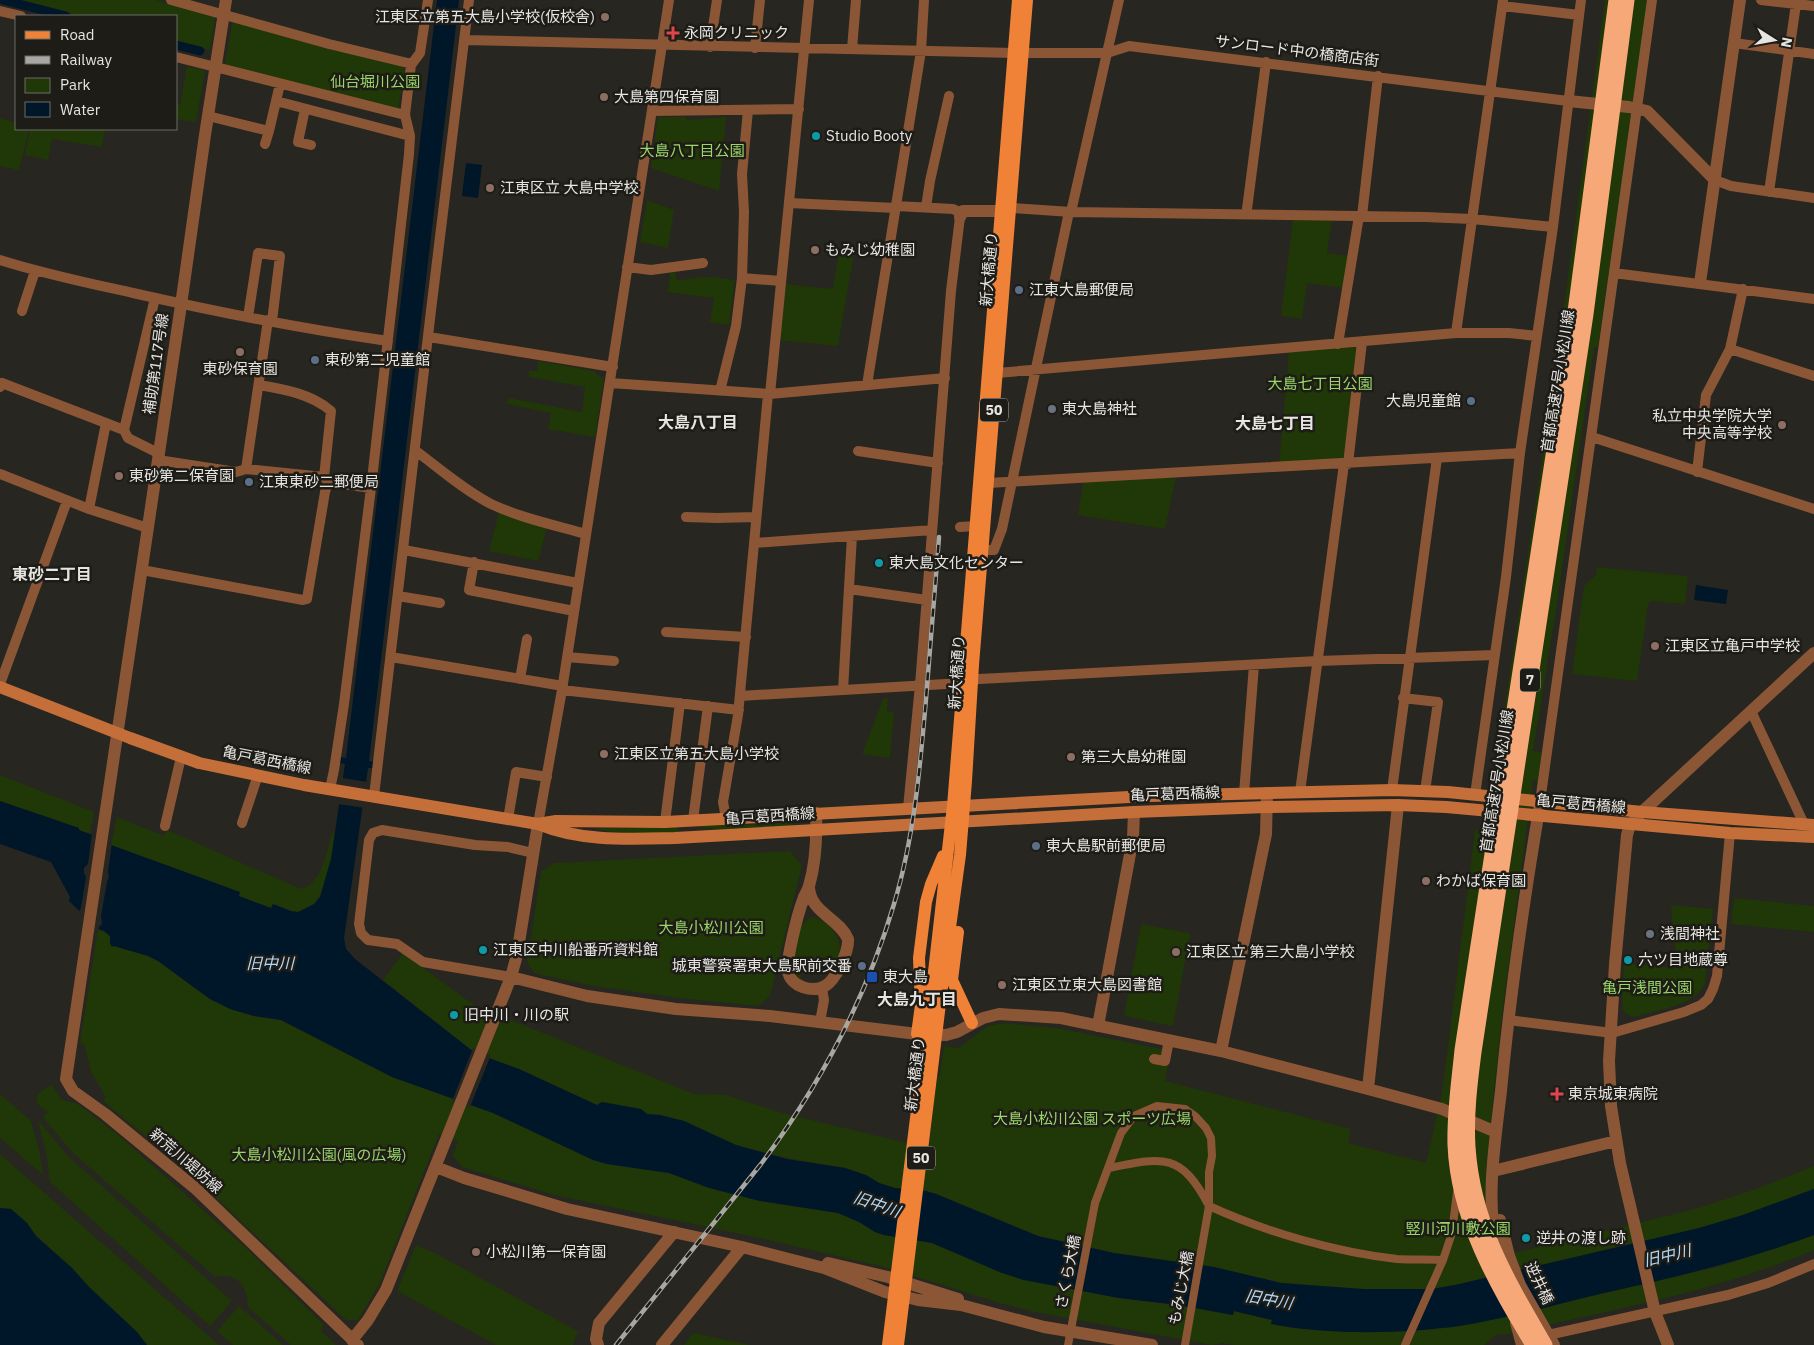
<svg xmlns="http://www.w3.org/2000/svg" width="1814" height="1345" font-family="'IBM Plex Sans','Noto Sans JP',sans-serif">
  <style>
    .green { fill: #203707 }
    .water { fill: #001629 }
    .pier { fill: #272620 }
    .lines { fill: none; stroke-linecap: round; stroke-linejoin: round }
    .canal { stroke: #001629; stroke-width: 9 }
    .pedestrian { stroke: #8b5636; stroke-width: 8 }
    .minor { stroke: #8b5636; stroke-width: 10 }
    .tertiary { stroke: #8b5636; stroke-width: 12 }
    .secondary { stroke: #c46f39; stroke-width: 12 }
    .primary { stroke: #f08238; stroke-width: 12 }
    .rail-casing { stroke: #a8a7a3; stroke-width: 4.5 }
    .rail { stroke: #1d1c17; stroke-width: 2.5; stroke-dasharray: 8; stroke-linecap: butt }
    .pedestrian-bridge { stroke: #8b5636; stroke-width: 8 }
    .primary-bridge { stroke: #f08238; stroke-width: 12 }
    .motorway-bridge { stroke: #f7a879; stroke-width: 15 }
    .education-dot { fill: #8d6e63; stroke: #1d1c17; stroke-width: 2 }
    .health-dot { fill: #e0444e; stroke: #1d1c17; stroke-width: 2 }
    .culture-dot { fill: #0f9aa8; stroke: #1d1c17; stroke-width: 2 }
    .service-dot { fill: #5c6f8a; stroke: #1d1c17; stroke-width: 2 }
    .worship-dot { fill: #6b7280; stroke: #1d1c17; stroke-width: 2 }
    .transit-dot { fill: #1a4fb4; stroke: #1d1c17; stroke-width: 2 }
    .labels { text-anchor: middle; stroke-width: 5; stroke-linejoin: round; paint-order: stroke }
    .shield { fill: #1d1c17; stroke: #aaa9a5; stroke-width: 1 }
    .shield-label { font-size: 14px; font-weight: bold; fill: #e6e5e2 }
    .poi-label { font-size: 15px; fill: #e6e5e2; stroke: #1d1c17; text-anchor: start }
    .street-label { font-size: 15px; fill: #e6e5e2; stroke: #1d1c17 }
    .park-label { font-size: 15px; fill: #9ad767; stroke: #1d1c17 }
    .neighbourhood-label { font-size: 16px; font-weight: bold; fill: #e6e5e2; stroke: #1d1c17 }
    .water-label { font-size: 16px; font-style: italic; fill: #b0d8fa; stroke: #1d1c17 }
  </style>
  <rect width="100%" height="100%" fill="#272620"/>
  <path class="green" d="M17,0H155L213,15L215,18L210,50L176,41V16H80Z
    M1605,0H1648L1598,347H1594L1556,610L1533,751L1543,752L1539,781L1533,780L1502,1016L1486,1167L1488,1202L1498,1256L1527,1250L1695,1209L1756,1189L1814,1166V1189L1743,1215L1699,1228L1455,1285L1432,1289H1363L1281,1283L1214,1267L1114,1253L1038,1236L936,1194L925,1191L895,1188L879,1183L866,1175L845,1168L787,1158L735,1145L684,1121L660,1115L647,1114L597,1106L519,1069L475,1053L383,980L403,953L474,1005L484,1011L511,1020L694,1094L726,1095L782,1113L903,1142L928,1158L936,1079L940,1074L944,1046L959,1048L987,1026L1004,1023L1057,1028L1171,1051L1165,1081L1351,1129L1348,1143L1426,1163L1441,1098L1448,1047L1475,830L1486,831L1554,382Z
    M235,22L403,66L405,70L398,110L225,65L232,24Z
    M187,66L205,71L196,122L176,119V104L180,105Z
    M658,117H686L687,120L726,117L719,191L651,168Z
    M0,118L16,123V129H29L19,170L0,166Z
    M30,129H105L102,147L52,139L48,160L25,155Z
    M647,200L674,210L668,248L640,242Z
    M1293,220H1332L1327,253L1349,256L1344,288L1307,283L1302,319L1281,316Z
    M839,253H854L838,346L778,340L786,284L833,289Z
    M675,272L677,280C687,280 695,277 706,277C716,277 726,279 735,280L729,325L710,322L714,298L668,292L670,273Z
    M1356,345L1359,347L1343,462L1279,466L1289,351Z
    M538,361L595,371L596,374L604,378L595,437L548,429L551,413L507,404L509,398L582,412L585,387L529,377V371H537Z
    M1176,477L1165,529L1078,515L1083,481Z
    M499,512L519,520L547,528L538,561L489,551Z
    M1597,567L1688,576L1685,604L1651,601L1648,604L1637,681L1572,674L1584,586L1596,575Z
    M888,697L887,711L894,712L890,758L862,754L883,699Z
    M0,775L94,812L90,834L78,830L79,828L0,801Z
    M117,817L164,836L167,830L301,889C322,883 327,851 332,833L335,834C331,856 328,909 299,912C290,912 281,907 273,904L271,908L238,896L239,892L111,845Z
    M793,822V827L741,830L701,828V824L748,825Z
    M677,825L678,834L639,835L599,830V828H631Z
    M790,851L802,865L770,996L759,1006L678,998L594,986L534,973L527,962L541,871L555,863Z
    M1734,898L1814,906V932L1731,924Z
    M1671,905L1713,909L1705,984C1695,1006 1655,1011 1632,1017L1622,1010L1624,963L1677,968Z
    M812,917C832,920 850,948 833,964C812,956 803,961 800,982L790,967C794,953 796,922 812,917Z
    M1141,924L1189,933L1190,935L1173,1026L1124,1016Z
    M98,929C108,932 111,937 114,946L148,956L158,961L210,999L230,1009L254,1016L281,1020L392,1077L494,1113L594,1160L607,1164L669,1173L760,1201L838,1213L859,1222L875,1232L884,1235L932,1243L1002,1273L1024,1280L1119,1298L1178,1305L1233,1315L1234,1311L1272,1320L1271,1324L1300,1329L1360,1331L1413,1330L1461,1326L1721,1266L1814,1235V1250C1716,1292 1611,1310 1508,1334L1496,1335L1484,1345H1234L1223,1343L1212,1345L1035,1312L1000,1303L888,1268L760,1238L554,1195L462,1167L453,1156L458,1141L439,1134L380,1283L358,1320H346L181,1165L103,1101L106,1098L91,1071L84,1044L80,1043Z
    M52,1085L62,1100L78,1104L117,1134L246,1248L323,1324L321,1331L336,1345H291L248,1307C247,1286 238,1272 215,1277L73,1153L44,1119V1116L48,1112C46,1110 39,1107 38,1104C32,1094 45,1089 52,1085Z
    M0,1094L31,1121L39,1149L43,1175L0,1138Z
    M38,1120L68,1156L232,1301L210,1326L50,1182L47,1158Z
    M0,1154L219,1345H147L137,1332L89,1287L72,1268L36,1236L27,1223L11,1209L0,1208Z
    M416,1245L435,1253L579,1332L575,1338L573,1345H496L397,1291Z
    M239,1306L283,1345H233L217,1331Z
    M693,1333L750,1345H684Z"/>
  <path class="water" d="M437,0H459L369,761L375,762L374,768H368L344,938L346,949L355,959L475,1053L519,1069L597,1105L602,1102L641,1109L647,1114L660,1115L684,1121L736,1145L787,1159L845,1168L866,1175L879,1183L895,1188L926,1191L936,1194L1038,1236L1114,1253L1214,1267L1281,1283L1363,1289H1432L1455,1285L1699,1228L1743,1215L1814,1189V1235C1744,1261 1672,1278 1600,1294C1554,1305 1505,1319 1459,1326C1402,1334 1327,1335 1271,1324L1272,1320L1234,1311L1233,1315L1178,1305L1119,1298L1024,1280L1002,1273L932,1243L884,1235L875,1232L859,1222L838,1213L760,1201L709,1188L669,1173L607,1164L593,1160L493,1113L392,1077L281,1020L254,1016L230,1009L210,999L158,961L148,956L114,946L112,947L110,943V936L104,931L98,929L69,901L70,897L51,862L0,844V801L79,828V830L90,834L111,845L240,892L239,896L271,908L273,904L291,911L298,912L314,904L320,897L331,859L345,764L339,763L340,757L346,758Z
    M466,163L482,165L478,198L462,196Z
    M1696,585L1728,590L1726,604L1694,600Z
    M0,1208L11,1209L27,1223L36,1236L72,1268L89,1287L137,1332L147,1345H0Z"/>
  <path class="pier" d="M342,778L368,782L365,808L338,804Z
    M92,833L112,843L108,872L109,876L107,882L101,916L102,924L99,927L98,932L78,913L81,908L86,877L84,873V868L88,864Z
    M473,1048L477,1051L491,1055L470,1107L452,1101Z"/>
  <g class="lines">
    <path class="canal" d="M3,0L66,16
      M176,45L200,51"/>
    <path class="pedestrian" d="M1109,1168C1163,1157 1181,1152 1209,1206L1185,1345
      M1095,1203L1121,1133L1134,1116L1157,1106L1185,1109L1195,1116L1206,1128L1211,1138L1212,1156L1209,1172V1206C1266,1232 1335,1252 1397,1259C1412,1260 1428,1259 1443,1260
      M1405,1345L1443,1260L1452,1233L1457,1192"/>
    <path class="minor" d="M171,0L329,44L412,64
      M1761,0L1814,6
      M1502,6L1579,15
      M0,11L21,16
      M464,40L1014,53H1107L1129,46L1568,101
      M1734,43L1814,54
      M710,47L717,0
      M755,48L760,0
      M852,49L856,0
      M176,57L405,115
      M276,101L410,136
      M305,109L298,142L311,145
      M652,111L799,109
      M208,116L269,131L280,84
      M265,144L269,131
      M1715,180L1731,186L1814,198
      M1769,192L1796,4
      M789,203L896,208
      M896,206L953,209L961,213
      M926,207L930,181L949,96
      M1011,208L1071,212L1425,217L1472,219L1553,227
      M1247,209L1266,62
      M1071,212L1119,0
      M1362,216L1378,76
      M0,260C44,274 88,283 133,293C217,312 303,329 388,341
      M627,267L651,270L703,263
      M1614,273L1814,299
      M742,278L781,281
      M22,311L35,271
      M248,317L258,253L280,256L272,321
      M1456,333L1503,0
      M429,337L613,367
      M1338,344L1359,216
      M1730,349L1814,376
      M997,373L1456,333H1509L1537,336
      M610,383L770,394L945,378
      M259,385C283,389 312,394 331,411L324,477
      M867,385L921,51L924,0
      M0,387L2,383L124,430L128,438L154,451L159,452
      M720,391L736,326L742,278L744,212L742,174L748,110
      M770,394L809,0
      M124,430L155,298
      M1592,437L1814,509
      M416,451C440,469 464,490 491,504C521,518 554,525 586,534
      M858,451L938,463
      M158,460L236,472L246,469L324,477L328,482L371,488
      M1348,464L1362,342
      M246,469L268,320
      M1697,472L1706,395L1730,349L1743,289
      M0,474L89,509L148,528
      M989,483L1520,453
      M89,509L106,423
      M686,517L717,518L756,517
      M960,527L975,526
      M754,543L932,530
      M404,550L578,583
      M983,550H994L1002,529L1069,212
      M474,562L469,590L574,611
      M142,570L303,600L307,599L325,492L328,482
      M849,589L927,600
      M398,596L440,603
      M666,632L746,637
      M391,657L563,686
      M567,657L614,661
      M520,679L527,639
      M0,684L67,501
      M562,690L739,710
      M843,690L852,536
      M740,696L963,683L979,679L1318,661L1495,655
      M1403,698L1438,702L1425,791
      M1751,711L1804,824
      M330,789L334,770L344,704L371,488L409,154L410,136L405,115L411,65L420,53L428,0
      M1392,790L1437,458
      M1300,792L1344,464
      M1244,794L1254,665
      M1475,795L1506,577L1520,453L1553,227L1581,0
      M374,796C406,531 435,265 469,0
      M1540,802L1652,0
      M908,808L920,685L951,291L960,217
      M726,818L723,802L738,715L768,394
      M508,819L516,772L547,777
      M693,820L708,706
      M665,822L680,703
      M242,823L258,775
      M538,824L562,690L669,0
      M165,826L181,757
      M511,977L423,962L397,944L368,940L361,933L359,924L369,840L373,833L382,830L475,845L508,847L533,853
      M1508,1020L1612,1033L1684,1012L1701,1005L1708,999L1713,989L1717,976L1730,833
      M820,1022L824,1000L822,988
      M1154,1059L1165,1061L1169,1040
      M1548,1335L1728,1295L1768,1283L1814,1264"/>
    <path class="tertiary" d="M226,0L205,135L181,305L66,1079L73,1091L105,1114L195,1188L358,1345
      M1568,101L1629,107L1647,111L1715,180
      M960,217L963,211H1001L1010,208
      M1700,283L1740,0
      M809,888C811,913 839,918 848,939C849,951 836,980 825,986C813,993 790,987 788,971C786,959 798,913 803,900C804,895 808,891 809,886C816,862 817,838 816,813
      M511,977L587,996L676,1009L770,1016L917,1034L946,1035L957,1032L983,1018L999,1014L1061,1018L1221,1051L1368,1089L1442,1109L1496,1132
      M1098,1026L1133,838L1134,812
      M1221,1051L1266,834L1267,793
      M1368,1089L1398,805
      M436,1167L464,1178L567,1209L742,1247L824,1268L885,1292L918,1300L961,1305L1044,1327L1152,1345
      M1493,1171L1616,1141
      M1500,1220L1509,1256L1520,1285L1554,1345
      M1496,1246C1486,1195 1495,1142 1501,1091C1510,995 1524,899 1540,804
      M828,1263L888,1277L958,1299
      M1516,1323L1522,1345
      M352,1340L368,1320L386,1290L511,977L517,955L538,824
      M598,1345L596,1339L599,1323L674,1232
      M662,1345L742,1247
      M1668,1345L1655,1312L1620,1163L1611,1106L1609,1061L1615,964L1627,835L1630,825L1642,812L1814,653"/>
    <path class="secondary" d="M0,687L130,738L199,763L304,785L538,824C581,842 630,839 675,838L1134,812L1267,807L1398,805L1446,807L1730,833L1814,837
      M538,824L556,821L665,822L1148,796L1392,790L1448,792L1642,812L1814,825"/>
    <path class="primary" d="M958,932L952,980L972,1023
      M944,971L960,855L966,781L973,665L1027,0
      M934,972L953,806L1018,0
      M917,1034L921,1005L919,958L926,902L931,884L943,856"/>
    <defs>
      <path id="rail" d="M616,1345L761,1164C820,1085 866,999 894,904C914,838 920,768 926,699C930,645 935,591 939,537"/>
    </defs>
    <use href="#rail" class="rail-casing"/>
    <use href="#rail" class="rail"/>
    <path class="pedestrian-bridge" d="M1068,1345L1095,1203"/>
    <path class="primary-bridge" d="M888,1345L934,972
      M898,1345L944,971"/>
    <path class="motorway-bridge" d="M1533,1345C1496,1283 1458,1219 1455,1145C1454,1113 1459,1081 1462,1050L1575,312L1616,0
      M1545,1345C1508,1281 1473,1224 1468,1147C1466,1115 1470,1083 1474,1052L1586,314L1627,0"/>
  </g>
  <g class="education-dot">
    <circle cx="605" cy="17" r="5"/>
    <circle cx="604" cy="97" r="5"/>
    <circle cx="490" cy="188" r="5"/>
    <circle cx="815" cy="250" r="5"/>
    <circle cx="240" cy="352" r="5"/>
    <circle cx="1782" cy="425" r="5"/>
    <circle cx="119" cy="476" r="5"/>
    <circle cx="1655" cy="646" r="5"/>
    <circle cx="604" cy="754" r="5"/>
    <circle cx="1071" cy="757" r="5"/>
    <circle cx="1426" cy="881" r="5"/>
    <circle cx="1176" cy="952" r="5"/>
    <circle cx="1002" cy="985" r="5"/>
    <circle cx="476" cy="1252" r="5"/>
  </g>
  <g class="health-dot">
    <path d="M670.5 25.5h5v5h5v5h-5v5h-5v-5h-5v-5h5z"/>
    <path d="M1554.5 1086.5h5v5h5v5h-5v5h-5v-5h-5v-5h5z"/>
  </g>
  <g class="culture-dot">
    <circle cx="816" cy="136" r="5"/>
    <circle cx="879" cy="563" r="5"/>
    <circle cx="483" cy="950" r="5"/>
    <circle cx="1628" cy="960" r="5"/>
    <circle cx="454" cy="1015" r="5"/>
    <circle cx="1526" cy="1238" r="5"/>
  </g>
  <g class="service-dot">
    <circle cx="1019" cy="290" r="5"/>
    <circle cx="315" cy="360" r="5"/>
    <circle cx="1471" cy="401" r="5"/>
    <circle cx="249" cy="482" r="5"/>
    <circle cx="1036" cy="846" r="5"/>
    <circle cx="862" cy="966" r="5"/>
  </g>
  <g class="worship-dot">
    <circle cx="1052" cy="409" r="5"/>
    <circle cx="1650" cy="934" r="5"/>
  </g>
  <rect class="transit-dot" x="866" y="971" width="12" height="12" rx="2.5"/>
  <g class="labels">
    <g class="shield">
      <rect x="980" y="398.5" width="28" height="23" rx="4"/>
      <rect x="1520" y="668.5" width="20" height="23" rx="4"/>
      <rect x="907" y="1146.5" width="28" height="23" rx="4"/>
    </g>
    <g class="shield-label">
      <text x="994" y="415">50</text>
      <text x="1530" y="685">7</text>
      <text x="921" y="1163">50</text>
    </g>
    <g class="poi-label">
      <text x="595" y="22" text-anchor="end">江東区立第五大島小学校(仮校舎)</text>
      <text x="684" y="38">永岡クリニック</text>
      <text x="614" y="102">大島第四保育園</text>
      <text x="826" y="141">Studio Booty</text>
      <text x="500" y="193">江東区立 大島中学校</text>
      <text x="825" y="255">もみじ幼稚園</text>
      <text x="1029" y="295">江東大島郵便局</text>
      <text x="325" y="365">東砂第二児童館</text>
      <text x="240" y="374" text-anchor="middle">東砂保育園</text>
      <text x="1461" y="406" text-anchor="end">大島児童館</text>
      <text x="1062" y="414">東大島神社</text>
      <text x="1772" y="421" text-anchor="end">私立中央学院大学<tspan x="1772" dy="17">中央高等学校</tspan></text>
      <text x="129" y="481">東砂第二保育園</text>
      <text x="259" y="487">江東東砂二郵便局</text>
      <text x="889" y="568">東大島文化センター</text>
      <text x="1665" y="651">江東区立亀戸中学校</text>
      <text x="614" y="759">江東区立第五大島小学校</text>
      <text x="1081" y="762">第三大島幼稚園</text>
      <text x="1046" y="851">東大島駅前郵便局</text>
      <text x="1436" y="886">わかば保育園</text>
      <text x="1660" y="939">浅間神社</text>
      <text x="493" y="955">江東区中川船番所資料館</text>
      <text x="1186" y="957">江東区立 第三大島小学校</text>
      <text x="1638" y="965">六ツ目地蔵尊</text>
      <text x="852" y="971" text-anchor="end">城東警察署東大島駅前交番</text>
      <text x="883" y="982">東大島</text>
      <text x="1012" y="990">江東区立東大島図書館</text>
      <text x="464" y="1020">旧中川・川の駅</text>
      <text x="1568" y="1099">東京城東病院</text>
      <text x="1536" y="1243">逆井の渡し跡</text>
      <text x="486" y="1257">小松川第一保育園</text>
    </g>
    <g class="street-label">
      <text transform="translate(1297 51) rotate(7)" y="5">サンロード中の橋商店街</text>
      <text transform="translate(989 269) rotate(-85)" y="5">新大橋通り</text>
      <text transform="translate(156 364) rotate(-82)" y="5">補助第117号線</text>
      <text transform="translate(1558 381) rotate(-81)" y="5">首都高速7号小松川線</text>
      <text transform="translate(957 672) rotate(-86)" y="5">新大橋通り</text>
      <text transform="translate(267 760) rotate(11)" y="5">亀戸葛西橋線</text>
      <text transform="translate(1497 781) rotate(-81)" y="5">首都高速7号小松川線</text>
      <text transform="translate(1175 794) rotate(-2)" y="5">亀戸葛西橋線</text>
      <text transform="translate(1581 804) rotate(5)" y="5">亀戸葛西橋線</text>
      <text transform="translate(770 816) rotate(-4)" y="5">亀戸葛西橋線</text>
      <text transform="translate(915 1074) rotate(-83)" y="5">新大橋通り</text>
      <text transform="translate(186 1161) rotate(41)" y="5">新荒川堤防線</text>
      <text transform="translate(1068 1272) rotate(-79)" y="5">さくら大橋</text>
      <text transform="translate(1539 1283) rotate(64)" y="5">逆井橋</text>
      <text transform="translate(1181 1288) rotate(-79)" y="5">もみじ大橋</text>
    </g>
    <g class="park-label">
      <text x="375" y="87">仙台堀川公園</text>
      <text x="692" y="156">大島八丁目公園</text>
      <text x="1320" y="389">大島七丁目公園</text>
      <text x="711" y="933">大島小松川公園</text>
      <text x="1647" y="993">亀戸浅間公園</text>
      <text x="1092" y="1124">大島小松川公園 スポーツ広場</text>
      <text x="319" y="1160">大島小松川公園(風の広場)</text>
      <text x="1458" y="1234">竪川河川敷公園</text>
    </g>
    <g class="neighbourhood-label">
      <text x="698" y="428">大島八丁目</text>
      <text x="1275" y="429">大島七丁目</text>
      <text x="52" y="580">東砂二丁目</text>
      <text x="917" y="1005">大島九丁目</text>
    </g>
    <g class="water-label">
      <text x="270" y="969">旧中川</text>
      <text transform="translate(877 1204) rotate(19)" y="6">旧中川</text>
      <text transform="translate(1667 1255) rotate(-13)" y="6">旧中川</text>
      <text transform="translate(1269 1299) rotate(10)" y="6">旧中川</text>
    </g>
  </g>
  <rect x="15" y="15" width="162" height="115" fill="#1d1c17" stroke="#6d6c68"/>
  <rect x="25" y="31" width="25" height="8" fill="#f08238" stroke="#6d6c68"/>
  <text x="60" y="40" font-size="15" fill="#e6e5e2">Road</text>
  <rect x="25" y="56" width="25" height="8" fill="#a8a7a3" stroke="#6d6c68"/>
  <text x="60" y="65" font-size="15" fill="#e6e5e2">Railway</text>
  <rect x="25" y="78" width="25" height="15" fill="#203707" stroke="#6d6c68"/>
  <text x="60" y="90" font-size="15" fill="#e6e5e2">Park</text>
  <rect x="25" y="102" width="25" height="15" fill="#001629" stroke="#6d6c68"/>
  <text x="60" y="115" font-size="15" fill="#e6e5e2">Water</text>
  <g transform="translate(1774 40) rotate(101)" stroke="#1d1c17" stroke-width="4" paint-order="stroke">
  <path d="M0-4L9 19L0 12L-9 19Z" fill="#e6e5e2"/>
  <text y="-8" font-size="14" font-weight="bold" text-anchor="middle" fill="#e6e5e2">N</text>
  </g>
</svg>
